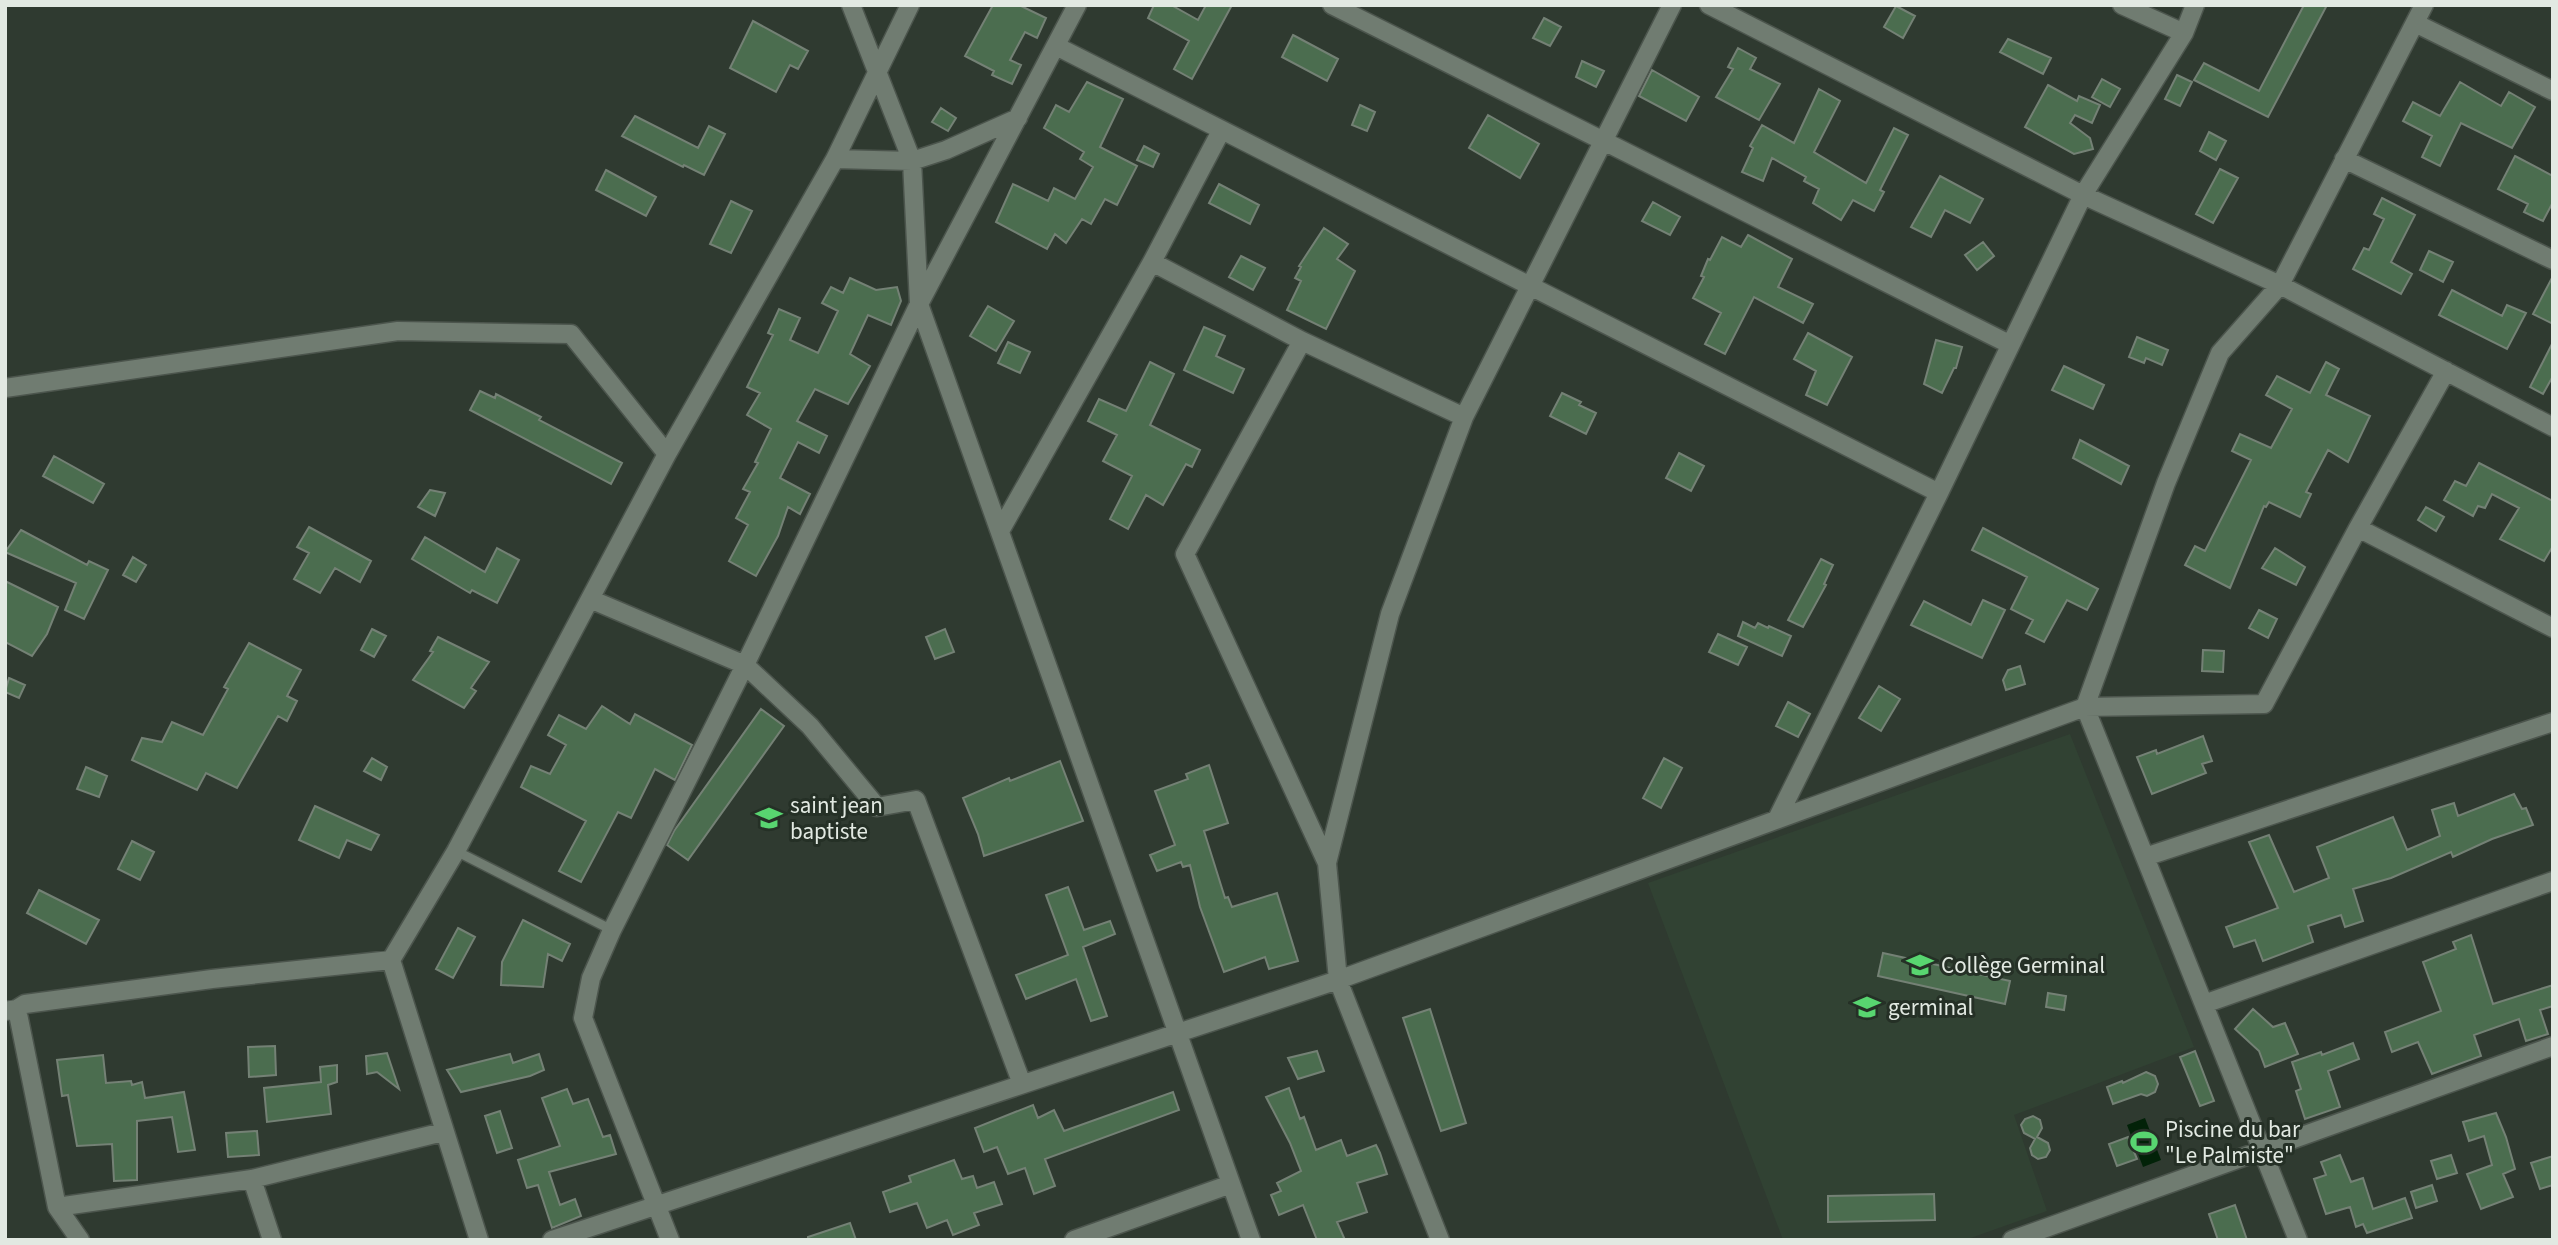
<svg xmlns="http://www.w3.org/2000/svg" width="2558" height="1245" font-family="'Source Sans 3',sans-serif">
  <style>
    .built { fill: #314233 }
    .water { fill: #022208 }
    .building { fill: #4b6d4f; stroke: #748175; stroke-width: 2 }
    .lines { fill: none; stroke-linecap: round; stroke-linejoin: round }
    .lane-casing { stroke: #4c554d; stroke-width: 12 }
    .street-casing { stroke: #4c554d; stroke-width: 21 }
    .lane { stroke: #707c71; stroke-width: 9 }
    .street { stroke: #707c71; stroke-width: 18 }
    .labels { text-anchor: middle; stroke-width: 6; stroke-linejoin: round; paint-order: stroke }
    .poi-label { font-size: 23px; fill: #e2e9e2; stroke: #253026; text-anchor: start }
  </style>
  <rect width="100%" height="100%" fill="#2f3a30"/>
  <path class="built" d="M2070,734L2194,1047L2014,1115L2047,1211L1965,1240H1783L1648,883Z"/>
  <path class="water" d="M2145,1118L2161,1160L2143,1167L2127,1125Z"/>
  <path class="building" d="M993,5H1019L1046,18L1037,38L1025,32L1010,60L1021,65L1012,84L992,75L994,71L965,56Z
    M1154,5H1171L1198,20L1206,5H1232L1192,79L1174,69L1189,41L1148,18Z
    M2304,5H2327L2268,117L2194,80L2204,63L2259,91Z
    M1896,6L1915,16L1903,38L1884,27Z
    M1544,18L1561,27L1550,46L1533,38Z
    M753,21L808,51L798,69L790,65L776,92L730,68Z
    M1293,35L1338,59L1327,81L1282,57Z
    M2008,39L2051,58L2043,74L2000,52Z
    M1738,48L1756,58L1750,69L1780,84L1759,120L1716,97L1733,69L1728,67Z
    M1582,61L1604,71L1596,87L1576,77Z
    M1652,70L1699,97L1686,121L1639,96Z
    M2177,75L2192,82L2180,106L2165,99Z
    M2102,79L2120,89L2110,107L2092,97Z
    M1087,82L1123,99L1100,147L1137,166L1117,205L1105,199L1091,224L1082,219L1066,243L1055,234L1047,249L996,222L1013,184L1048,201L1054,188L1075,199L1093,167L1080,159L1084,152L1044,128L1056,105L1069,112Z
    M2460,82L2501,106L2509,92L2535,107L2512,148L2461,123L2440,166L2422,157L2432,136L2403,121L2413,102L2440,116Z
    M2048,85L2077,101L2079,96L2100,105L2092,123L2075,115L2070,123L2090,138L2093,149L2074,154L2025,127Z
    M1819,89L1840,101L1814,152L1866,183L1894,128L1908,135L1880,190L1884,192L1874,211L1853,200L1841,220L1813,203L1819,189L1804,181L1806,177L1772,158L1763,181L1742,172L1753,148L1750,146L1762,125L1794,143Z
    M1360,105L1375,112L1367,131L1352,125Z
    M941,108L956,118L948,131L932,122Z
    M1488,115L1539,144L1520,178L1469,148Z
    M635,116L698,148L709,126L725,134L704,175L684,165L683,167L622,136Z
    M2209,132L2226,141L2216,160L2200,151Z
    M1144,146L1159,154L1153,167L1137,160Z
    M2515,156L2553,176V202L2543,221L2524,212L2528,204L2498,189Z
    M2220,169L2238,178L2213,223L2196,214Z
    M606,170L656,197L646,216L596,190Z
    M1940,176L1983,199L1970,223L1945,210L1931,237L1911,227Z
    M1219,184L1259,205L1250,224L1209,203Z
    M2382,198L2415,215L2391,262L2412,274L2401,294L2353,269L2364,248L2369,250L2384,219L2374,214Z
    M731,201L752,211L731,253L710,244Z
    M1653,202L1680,217L1670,235L1642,221Z
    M1324,228L1348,244L1337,259L1355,271L1326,329L1287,310L1301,281L1295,278L1301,267L1299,266Z
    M1748,235L1792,259L1778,287L1813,304L1803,323L1754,297L1725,354L1705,344L1721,313L1693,298L1704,277L1701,276L1708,259L1710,260L1722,237L1741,247Z
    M1983,242L1994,256L1977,270L1965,255Z
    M2429,251L2453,262L2443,282L2420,270Z
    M1241,256L1265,268L1253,290L1229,277Z
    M2553,276V324L2533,314Z
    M850,278L876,290L897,287L901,301L891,325L868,315L850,354L870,366L848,404L815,389L797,421L827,436L819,453L798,442L780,478L810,494L800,514L788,507L778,536L756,576L729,561L748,525L736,518L750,492L743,489L758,463L755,462L771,429L747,415L760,393L747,387L773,335L768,333L779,309L800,318L790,340L818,353L838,311L822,303L831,287L843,293Z
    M2452,290L2502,316L2507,305L2526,313L2507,349L2439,315Z
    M988,306L1014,321L996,351L970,336Z
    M1204,327L1225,336L1216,356L1244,369L1233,393L1184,370Z
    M1808,333L1852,357L1827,405L1806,395L1816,371L1794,359Z
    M2137,337L2168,350L2162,365L2146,358L2144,363L2129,357Z
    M1936,340L1962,347L1956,368H1954L1942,393L1924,384Z
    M1008,342L1030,352L1020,373L998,363Z
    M2553,342V376L2543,394L2530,387Z
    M1150,362L1174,374L1150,425L1200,450L1192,467L1186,464L1163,505L1146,495L1128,529L1110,519L1132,476L1103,461L1117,435L1088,421L1099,399L1126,411Z
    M2326,362L2339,369L2326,395L2370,416L2348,462L2328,450L2306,492L2311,494L2300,517L2269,502L2266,507L2264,506L2230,588L2185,565L2195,546L2205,551L2251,460L2232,451L2240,434L2271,448L2292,409L2266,395L2277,376L2310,393Z
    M2064,366L2104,385L2093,409L2052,390Z
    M480,391L495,398L496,394L541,417L539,420L622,463L611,484L470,410Z
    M1562,393L1581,402L1579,405L1596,413L1586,434L1550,416Z
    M2080,440L2129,466L2121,484L2073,458Z
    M1679,453L1704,466L1691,491L1666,478Z
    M54,456L104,484L93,503L43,476Z
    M2479,463L2553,501V546L2544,561L2500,539L2519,508L2492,494L2485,508L2478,506L2473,516L2444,500L2455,481L2466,486Z
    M430,490L445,493L435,516L418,507Z
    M2426,507L2444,517L2436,531L2418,520Z
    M309,527L371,561L360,582L335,568L320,593L294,579L309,553L297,547Z
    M1983,528L2098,589L2087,610L2067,600L2044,642L2026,633L2033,620L2011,609L2027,577L1972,550Z
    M21,530L87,565L89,561L108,570L84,619L65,610L76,583L5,552Z
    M425,537L485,572L497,548L519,560L497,603L472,590L470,593L412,559Z
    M2275,548L2305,567L2296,585L2262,568Z
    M133,557L146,565L136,582L123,575Z
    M1821,559L1833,565L1824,584L1826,585L1803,627L1788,620Z
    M5,581L58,607L47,634L32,656L5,642Z
    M1983,600L2005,610L1982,658L1911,625L1924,601L1971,625Z
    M2259,610L2277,619L2268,638L2249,628Z
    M1743,622L1755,628L1758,623L1768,628L1769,626L1791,636L1782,656L1738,636Z
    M372,629L386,636L374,657L361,650Z
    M945,629L954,652L935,659L926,637Z
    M1718,634L1747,647L1738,665L1709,652Z
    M438,637L489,662L471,688L476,691L464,708L413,680L433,652L430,651Z
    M249,643L301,670L287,696L297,701L287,721L278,716L237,788L206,773L197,790L132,760L142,738L162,742L172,722L203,735L228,689L224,687Z
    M2203,650L2224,651L2223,672L2202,671Z
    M2020,666L2025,684L2006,690L2003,680L2008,670Z
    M9,678L25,685L19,698L5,692Z
    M1879,686L1900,699L1881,731L1859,718Z
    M1788,702L1810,714L1798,737L1776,726Z
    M602,706L630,724L635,714L692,745L675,780L655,769L631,818L618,812L581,882L559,871L586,821L521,787L531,766L550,774L566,745L548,735L559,715L586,729Z
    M761,709L784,726L688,860L667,845L674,831Z
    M2203,736L2212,761L2202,764L2206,773L2152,794L2137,757L2156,750L2157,754Z
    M372,758L387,767L381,780L364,771Z
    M1664,758L1682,768L1661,808L1643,798Z
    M1060,761L1083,821L984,856L978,834L963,798L1009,778L1010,781Z
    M1209,765L1228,823L1204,831L1225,898L1228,897L1232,907L1277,893L1298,961L1269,969L1265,957L1224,972L1200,907L1190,865L1183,867L1181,862L1157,871L1150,855L1175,845L1155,791L1188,779L1186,774Z
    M86,767L107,776L99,797L77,789Z
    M2514,794L2522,809L2526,808L2533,825L2492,839L2453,857L2451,852L2391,878L2353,889L2363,921L2345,927L2341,915L2308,926L2313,942L2263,961L2255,940L2234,947L2226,927L2278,908L2249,842L2269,835L2294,892L2329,878L2317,847L2393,817L2407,850L2440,836L2432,810L2454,803L2458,816Z
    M315,806L379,835L371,850L347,840L339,858L299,840Z
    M132,841L154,852L140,880L118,869Z
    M1068,887L1084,930L1110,921L1115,934L1083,947L1107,1016L1091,1021L1076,979L1026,999L1016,975L1068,955L1046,895Z
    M39,890L99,920L86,944L27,913Z
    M523,920L570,944L562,961L548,954L543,987L501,985L502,962Z
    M458,928L475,937L453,978L436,969Z
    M2471,935L2493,1004L2553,985V1006L2540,1010L2548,1034L2526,1041L2519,1019L2474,1035L2481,1056L2432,1074L2418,1042L2392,1052L2385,1032L2441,1011L2423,962L2456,949L2453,942Z
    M1883,953L2010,981L2005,1004L1878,976Z
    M2048,993L2066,996L2064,1010L2046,1007Z
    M1430,1009L1466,1123L1441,1131L1403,1018Z
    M2253,1009L2273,1027L2285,1023L2298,1054L2265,1067L2259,1051L2235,1029Z
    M2353,1043L2359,1059L2328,1071L2340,1107L2305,1119L2296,1091L2301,1089L2292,1062L2321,1052L2322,1055Z
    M275,1046L276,1075L249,1077L248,1047Z
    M1317,1051L1324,1071L1298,1079L1288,1058Z
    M2195,1051L2214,1101L2200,1106L2180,1057Z
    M387,1053L399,1089L377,1072L367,1074L366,1056Z
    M510,1054L513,1063L539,1054L544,1070L530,1076L461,1092L447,1070Z
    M103,1055L106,1083L131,1081L132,1085L142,1082L145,1098L184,1092L195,1150L178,1152L172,1117L137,1121V1180L114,1181L112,1144L77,1146L68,1095L62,1096L57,1060Z
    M337,1065V1082L328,1085L331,1114L267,1122L264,1088L321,1082L320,1067Z
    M2146,1072L2155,1076L2158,1084L2155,1092L2147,1096L2141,1094L2113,1104L2107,1087L2122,1081L2123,1083Z
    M1289,1088L1300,1119L1304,1117L1316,1150L1341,1140L1347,1156L1376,1145L1380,1153L1387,1174L1357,1183L1367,1212L1337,1222L1345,1240H1317L1303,1205L1279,1215L1271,1195L1281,1191L1277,1183L1301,1171L1290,1143L1266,1097Z
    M567,1089L573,1104L588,1099L603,1137L610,1135L616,1154L549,1172L560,1205L575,1199L581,1216L552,1228L538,1185L527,1188L518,1160L560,1146L542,1098Z
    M1173,1092L1179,1110L1045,1159L1055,1186L1034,1194L1025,1168L1008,1174L997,1147L984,1152L975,1128L1033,1105L1038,1118L1054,1110L1064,1131Z
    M500,1111L512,1148L497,1153L485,1116Z
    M2496,1113L2506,1137L2515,1169L2503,1174L2513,1197L2481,1209L2467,1174L2492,1165L2484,1136L2469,1141L2463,1122Z
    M2033,1116L2040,1120L2042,1128L2037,1137L2048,1143L2050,1150L2046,1157L2038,1159L2032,1155L2030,1148L2035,1139L2024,1133L2021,1125L2025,1119Z
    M257,1131L259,1155L228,1157L226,1133Z
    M2128,1137L2137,1159L2117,1166L2109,1144Z
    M2340,1155L2351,1182L2363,1178L2373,1209L2405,1198L2412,1218L2367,1233L2363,1224L2356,1227L2350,1207L2326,1214L2314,1179L2326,1175L2321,1162Z
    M2451,1155L2457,1173L2437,1179L2431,1161Z
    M2553,1156V1185L2540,1189L2531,1163Z
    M954,1160L962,1179L973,1176L977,1188L994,1182L1002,1204L974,1213L979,1225L953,1235L947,1220L927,1228L917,1203L890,1212L883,1192L911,1182L909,1176Z
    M2432,1185L2437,1201L2416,1208L2411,1192Z
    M1934,1194L1935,1220L1828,1222V1196Z
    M2235,1205L2247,1240H2218L2209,1214Z
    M850,1223L856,1240H808V1237Z"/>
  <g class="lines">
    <defs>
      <path id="lane" d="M456,851L612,930"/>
      <path id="street" d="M851,5L912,161L919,304L1251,1240
        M1332,5L2009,344
        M1709,5L2083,195L2280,285L2553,427
        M2122,5L2184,33
        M2415,23L2553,91
        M1056,46L1939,493
        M835,159L912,161L946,150L1018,118
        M2344,159L2553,260
        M1152,262L1302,341L1464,417
        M1302,341L1185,554L1327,863L1338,980L1440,1240
        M5,388L398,331L571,334L667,454
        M2358,528L2553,628
        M1000,531L1152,262L1221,131
        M590,599L745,665L810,726L877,807L916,800L1022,1084
        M1777,819L1939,493L2083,195L2184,33L2195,5
        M2145,857L2553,722
        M1327,863L1390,614L1464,417L1672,5
        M2204,1004L2553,881
        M17,1009L57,1207
        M5,1011L17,1009L25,1004L212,979L391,960
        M252,1179L272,1240
        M80,1240L57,1207L252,1179L443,1132
        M479,1240L391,960L456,851L667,454L835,159L910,5
        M552,1240L1338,980L2085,707L2264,704L2358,528L2446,371
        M670,1240L583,1018L591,978L612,930L745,665L919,304L1077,5
        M1074,1240L1231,1184
        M2012,1240L2553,1046
        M2298,1240L2085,707L2166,483L2220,353L2280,285L2424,5"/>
    </defs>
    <use href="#lane" class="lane-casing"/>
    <use href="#street" class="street-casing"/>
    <use href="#lane" class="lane"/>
    <use href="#street" class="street"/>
  </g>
  <defs>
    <symbol id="school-bare" viewBox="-9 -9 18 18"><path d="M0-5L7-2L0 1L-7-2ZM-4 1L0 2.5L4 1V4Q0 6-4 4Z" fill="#58d570" stroke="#253026" stroke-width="2.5" paint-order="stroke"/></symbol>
    <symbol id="university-bare" viewBox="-9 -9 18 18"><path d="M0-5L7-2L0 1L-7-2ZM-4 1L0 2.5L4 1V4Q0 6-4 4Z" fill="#58d570" stroke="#253026" stroke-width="2.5" paint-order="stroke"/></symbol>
    <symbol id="stadium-bare" viewBox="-9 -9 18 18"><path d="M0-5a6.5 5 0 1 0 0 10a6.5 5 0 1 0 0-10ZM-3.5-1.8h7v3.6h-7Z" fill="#58d570" stroke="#253026" stroke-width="2.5" paint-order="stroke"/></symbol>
  </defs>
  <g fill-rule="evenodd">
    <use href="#school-bare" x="750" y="799" width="38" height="38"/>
    <use href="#school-bare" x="1901" y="946" width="38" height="38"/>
    <use href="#university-bare" x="1848" y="988" width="38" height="38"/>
    <use href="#stadium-bare" x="2125" y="1123" width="38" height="38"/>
  </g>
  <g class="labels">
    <g class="poi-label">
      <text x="790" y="813">saint jean<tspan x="790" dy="26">baptiste</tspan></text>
      <text x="1941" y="973">Collège Germinal</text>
      <text x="1888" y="1015">germinal</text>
      <text x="2165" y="1137">Piscine du bar<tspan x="2165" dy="26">"Le Palmiste"</tspan></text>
    </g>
  </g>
  <rect width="2558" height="1245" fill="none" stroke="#e2e9e2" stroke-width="14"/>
</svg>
